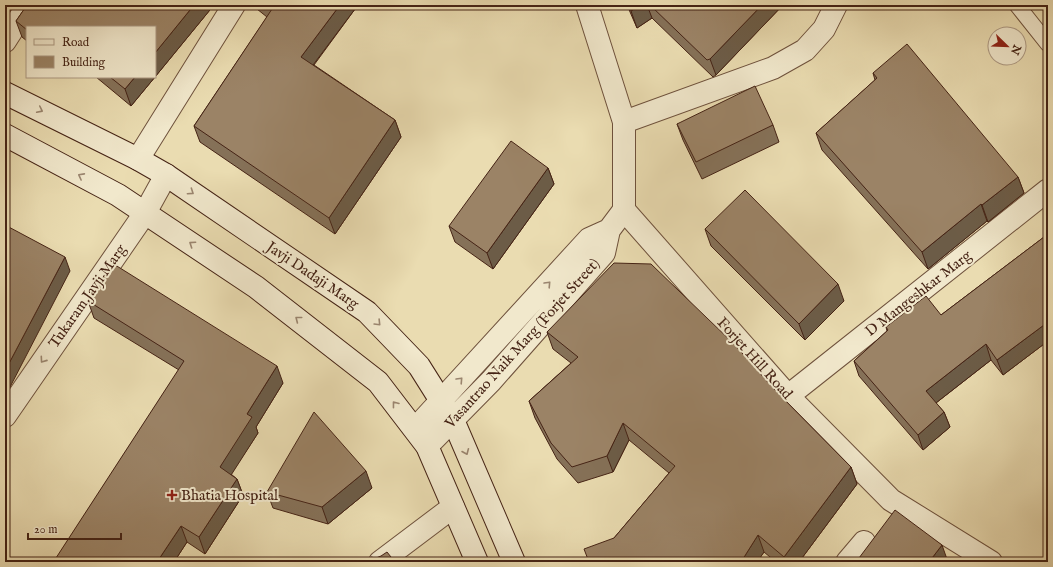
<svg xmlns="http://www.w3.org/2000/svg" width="1053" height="567" font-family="'IM FELL English',serif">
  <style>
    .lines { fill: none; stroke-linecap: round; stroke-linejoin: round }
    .service-casing { stroke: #6e513c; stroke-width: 17 }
    .minor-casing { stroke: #6e513c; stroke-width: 24 }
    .tertiary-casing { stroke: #6e513c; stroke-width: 24 }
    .secondary-casing { stroke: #452315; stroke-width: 24 }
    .service { stroke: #f1e8cc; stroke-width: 15 }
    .minor { stroke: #f1e8cc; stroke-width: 22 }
    .tertiary { stroke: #f1e8cc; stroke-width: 22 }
    .secondary { stroke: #f1e8cc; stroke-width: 22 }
    .wall { fill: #857158; stroke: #452315 }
    .shaded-wall { fill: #6c5c47; stroke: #452315 }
    .building { fill: #9b8366; stroke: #452315 }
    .oneway { stroke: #9b8670 }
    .poi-dot { fill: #8f2418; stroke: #f1e8cc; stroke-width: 1.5 }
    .labels { text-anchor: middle; stroke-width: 4; stroke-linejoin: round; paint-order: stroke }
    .street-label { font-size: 15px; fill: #452315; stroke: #f1e8cc }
    .poi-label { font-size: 15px; fill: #452315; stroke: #f1e8cc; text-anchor: start }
  </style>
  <rect width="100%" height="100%" fill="#eadcb1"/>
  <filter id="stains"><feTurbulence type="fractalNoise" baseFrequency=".005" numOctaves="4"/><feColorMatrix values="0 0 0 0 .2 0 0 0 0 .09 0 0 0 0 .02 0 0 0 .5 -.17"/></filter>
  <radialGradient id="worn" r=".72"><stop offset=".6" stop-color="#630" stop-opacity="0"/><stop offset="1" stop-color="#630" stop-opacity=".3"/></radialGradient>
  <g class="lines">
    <defs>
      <path id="service" d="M1017,5L1048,44"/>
      <path id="minor" d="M5,41L28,5
        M624,122L773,68L805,50L824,29L836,5
        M138,159L234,5
        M624,210L788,396L891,500L991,562
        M788,396L1048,190
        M5,416L145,213L166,175
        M380,562L453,507
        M847,562L864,542"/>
      <path id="tertiary" d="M415,429L589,239L609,230
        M427,446L491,381L604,253L609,230L624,210V122L587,5"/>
      <path id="secondary" d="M5,93L138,159L166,175L367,312L419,366L453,420L514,562
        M5,135L118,195L256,287L378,382L427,446L477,562"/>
    </defs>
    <use href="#service" class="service-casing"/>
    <use href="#minor" class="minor-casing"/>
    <use href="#tertiary" class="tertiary-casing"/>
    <use href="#secondary" class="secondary-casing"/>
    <use href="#service" class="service"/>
    <use href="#minor" class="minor"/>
    <use href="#tertiary" class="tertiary"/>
    <use href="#secondary" class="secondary"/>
  </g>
  <path class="wall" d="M27,5H214L155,77V27H27V41L22,37L16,21Z
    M252,5H358L314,65L395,120L401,137L335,234L200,142L194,126L267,17Z
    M627,5H783L716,75L713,77L652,18L637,28Z
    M873,73L1018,177L1024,193L988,222L987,221L928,269L822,150L816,133L875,80Z
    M96,77H155L131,106Z
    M677,124L773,125L779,142L702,179L683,140Z
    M548,168L554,184L493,269L455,242L449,226Z
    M705,229L844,301L805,340L711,246Z
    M1048,234V341L1003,375L991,360L936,403L944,412L950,427L923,450L859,376L854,361L887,331L886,327L941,315Z
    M88,301L283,383L256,427L258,433L231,474L237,479L243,495L205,554L187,542L174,562H54L179,370L94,318Z
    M547,332L773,388L851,467L857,484L799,562H776L764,552L757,562H589L614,538L669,473L629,440L613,472L578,483L557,459L535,418L529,401L571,363L553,349Z
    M372,488L328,524L273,508L267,492Z"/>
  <path class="shaded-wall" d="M194,5H214L155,77V53Z
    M340,5H358L307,73L301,57Z
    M640,5H647L652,18L637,28L631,11Z
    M762,5H783L716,75L710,59Z
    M135,77H155L131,106L125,89Z
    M395,120L401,137L335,234L329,218Z
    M548,168L554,184L493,269L487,253Z
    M1018,177L1024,193L988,222L982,205Z
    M981,204L987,221L928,269L922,252Z
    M65,257L70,271L10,387L5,394V371Z
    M838,284L844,301L805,340L799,324Z
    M1048,322V341L1003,375L997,360Z
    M986,344L991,360L932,406L926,391Z
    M277,366L283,383L256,427L258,433L226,483L220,467L247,414Z
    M944,412L950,427L923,450L918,435Z
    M623,423L629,440L613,472L607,456Z
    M851,467L857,484L799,562H786L784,557Z
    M366,471L372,488L328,524L322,507Z
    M237,479L243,495L205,554L199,537Z
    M181,526L187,542L174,562H157Z
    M758,535L764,552L757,562H741Z
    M942,545L948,562H929Z"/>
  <path class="building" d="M27,5H194L155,53V27H27V30L16,21Z
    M267,5H340L301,57L395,120L329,218L194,126L272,9Z
    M629,5H640L631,11Z
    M650,5H762L710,59L707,60Z
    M907,44L1018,177L982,205L981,204L922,252L816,133L877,78L873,73Z
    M110,77H135L125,89Z
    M755,86L773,125L696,162L677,124Z
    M511,141L548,168L487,253L449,226Z
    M745,190L838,284L799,324L705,229Z
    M5,225L65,257L5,371Z
    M1048,234V322L997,360L986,344L926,391L944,412L918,435L854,361L888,330L886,327L926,296L941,315Z
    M112,263L277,366L247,414L252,417L220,467L237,479L199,537L181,526L157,562H55L54,561L184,361L88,301Z
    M614,263L651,264L735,345L773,388L851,467L784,557L758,535L741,562H589L584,549L614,538L675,466L623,423L607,456L572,467L551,443L529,401L578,357L547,332Z
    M314,412L366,471L322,507L267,492Z
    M895,510L942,545L929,562H856Z
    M387,552L395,562H366L371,557L376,558L381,556Z"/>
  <defs><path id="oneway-chevron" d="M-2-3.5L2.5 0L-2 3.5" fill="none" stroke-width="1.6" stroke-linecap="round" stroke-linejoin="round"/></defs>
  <g class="oneway">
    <use href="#oneway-chevron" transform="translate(40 110) rotate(26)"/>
    <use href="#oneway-chevron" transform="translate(81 176) rotate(-152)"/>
    <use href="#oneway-chevron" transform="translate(191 192) rotate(34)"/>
    <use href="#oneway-chevron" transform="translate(192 244) rotate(-146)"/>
    <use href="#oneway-chevron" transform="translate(548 284) rotate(-47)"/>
    <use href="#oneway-chevron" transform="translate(298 319) rotate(-142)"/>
    <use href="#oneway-chevron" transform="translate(378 323) rotate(46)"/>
    <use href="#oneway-chevron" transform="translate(43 360) rotate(125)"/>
    <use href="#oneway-chevron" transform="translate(460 380) rotate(-47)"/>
    <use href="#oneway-chevron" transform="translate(395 404) rotate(-128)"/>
    <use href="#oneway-chevron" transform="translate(466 452) rotate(67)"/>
  </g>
  <path class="poi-dot" d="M170 489h4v4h4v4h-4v4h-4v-4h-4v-4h4z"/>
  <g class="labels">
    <g class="street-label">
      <text transform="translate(313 275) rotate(34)" y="5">Javji Dadaji Marg</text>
      <text transform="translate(918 293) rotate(-38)" y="5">D Mangeshkar Marg</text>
      <text transform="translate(87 296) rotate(-55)" y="5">Tukaram Javji Marg</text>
      <text transform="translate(522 343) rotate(-48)" y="5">Vasantrao Naik Marg (Forjet Street)</text>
      <text transform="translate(755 358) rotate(48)" y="5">Forjet Hill Road</text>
    </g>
    <g class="poi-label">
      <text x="181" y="500">Bhatia Hospital</text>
    </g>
  </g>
  <rect width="1053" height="567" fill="none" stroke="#eadcb1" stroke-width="20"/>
  <rect x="6" y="6" width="1041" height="555" fill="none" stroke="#452315" stroke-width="2"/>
  <rect x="10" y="10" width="1033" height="547" fill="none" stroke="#452315"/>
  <rect x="26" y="26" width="130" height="52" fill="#f1e8cc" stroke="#ac9983"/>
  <rect x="34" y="39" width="20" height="6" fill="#f1e8cc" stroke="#ac9983"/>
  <text x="62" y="46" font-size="12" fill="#452315">Road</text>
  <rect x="34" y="56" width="20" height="12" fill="#9b8366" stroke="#ac9983"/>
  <text x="62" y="66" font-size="12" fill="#452315">Building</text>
  <g transform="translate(1007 46) rotate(113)"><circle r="19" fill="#f1e8cc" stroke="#ac9983"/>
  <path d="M0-3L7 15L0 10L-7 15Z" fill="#8f2418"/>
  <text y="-6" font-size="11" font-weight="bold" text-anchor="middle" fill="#452315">N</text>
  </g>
  <path d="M28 533v6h93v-6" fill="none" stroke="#452315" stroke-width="2"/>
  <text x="34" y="533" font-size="12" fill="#452315" stroke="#f1e8cc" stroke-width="3" paint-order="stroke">20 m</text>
  <rect width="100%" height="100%" filter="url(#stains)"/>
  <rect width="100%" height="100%" fill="url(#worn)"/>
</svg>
